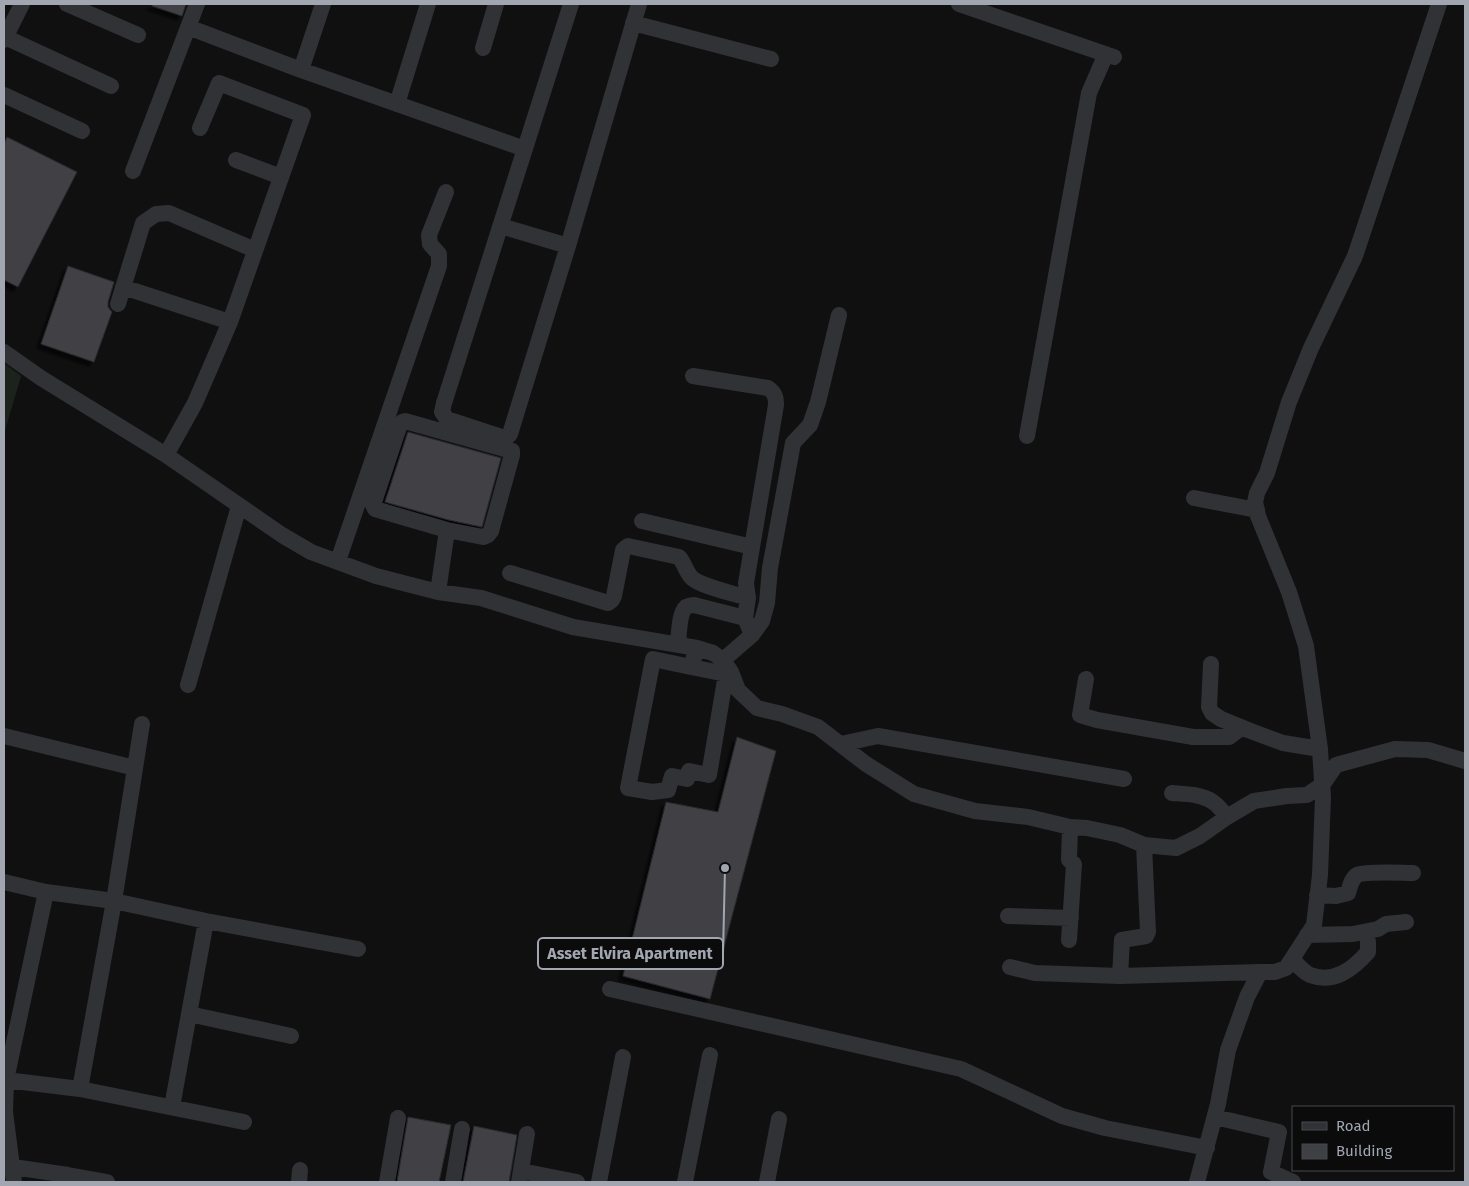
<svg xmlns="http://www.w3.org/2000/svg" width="1469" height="1186" font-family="'Fira Sans',sans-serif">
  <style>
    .green { fill: #1c231d }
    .building { fill: #3f4044; stroke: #2a2a2d; filter: url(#shadow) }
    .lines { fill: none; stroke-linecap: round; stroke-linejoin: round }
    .minor { stroke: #313236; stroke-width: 16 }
    .leader { fill: none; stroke: #a1a6b1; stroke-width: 2 }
    .callout-dot { fill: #a1a6b1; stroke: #0b0b0c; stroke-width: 2 }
    .callout { fill: #0b0b0c; stroke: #a1a6b1; stroke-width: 2 }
    .callout-label { font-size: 16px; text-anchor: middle; font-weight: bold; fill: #a1a6b1 }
  </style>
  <defs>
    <filter id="shadow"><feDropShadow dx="-4.5" dy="4.5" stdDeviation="1" flood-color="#0009"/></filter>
  </defs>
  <rect width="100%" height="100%" fill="#101011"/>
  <path class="green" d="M4,363L21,376L4,434Z"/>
  <path class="building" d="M152,4H186L182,16L152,6Z
    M7,137L77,172L18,287L4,280V144Z
    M68,266L114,282L108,302V307L112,312L94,362L41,344Z
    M408,432L501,458L482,527L449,520L385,502Z
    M737,737L776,751L710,999L623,976L666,802L718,812Z
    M408,1117L451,1125L439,1182H397Z
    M474,1126L517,1135L509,1182H463Z"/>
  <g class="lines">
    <path class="minor" d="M67,4L138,35
      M571,4L444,403L442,412L447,419L502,437H507L510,434L568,246L639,4
      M959,4L1114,57
      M633,23L771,59
      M188,27L301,70L525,149
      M5,37L111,86
      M4,40L22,4
      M483,48L496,4
      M301,70L323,4
      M4,95L82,131
      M397,104L428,4
      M236,160L281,177
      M133,171L197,4
      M501,226L568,246
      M123,287L230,322
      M118,304L143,223L156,214L169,213L255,250
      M4,352L41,378L166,455L282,535L311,552L376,576L438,592L481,598L573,627L697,648L713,653L723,660L731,672L738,690L757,708L782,714L818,727L866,764L914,794L975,811L1028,817L1070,827L1087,828L1120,835L1144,845L1176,848L1200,836L1227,817L1254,801L1287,796L1307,795L1323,784L1336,765L1395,749L1428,750L1465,761
      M693,376L768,388C775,393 776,397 776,405L746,583L748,598L745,618L752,635
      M405,421L512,451V455L491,531L488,535L483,537L447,530L375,509L373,505L399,427L402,422Z
      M1027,436L1089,93L1106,54
      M166,455L195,403L230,322L303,115L219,83L200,128
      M1194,498L1257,510
      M642,521L752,547
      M338,561L439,266V254L430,244L429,235L446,192
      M510,573L608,603L612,600L614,596L623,550L628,546L679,557C685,564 686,572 692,578C700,586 735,594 748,598
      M438,592L447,530
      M678,644C679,635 679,613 686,607C688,606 692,605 694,605L745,618
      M723,660L752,635L762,621L767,603L770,568L793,443L810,425L818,402L839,315
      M1211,664L1209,707L1212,713L1221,719L1248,730L1283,743L1320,749
      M691,667L726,674L709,775L689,771L687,779L672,776L668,790L652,792L628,788L653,659L691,667L697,648
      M1086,679L1080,715L1097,720L1193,737H1229L1241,728
      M188,685L239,506
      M4,736L135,768
      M841,744L878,736L1124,779
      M1172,793C1185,794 1202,794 1213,802C1218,805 1223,812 1227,817
      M4,882L46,892L114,901L206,921L358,949
      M1317,895L1336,896L1348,893C1350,887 1351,879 1357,875C1366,871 1401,873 1413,873
      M1008,916L1071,918
      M1307,935L1353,934L1378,929L1386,924L1406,922
      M1069,940L1074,864L1069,860L1070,827
      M1292,959C1297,964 1303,972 1310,975C1334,984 1353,969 1368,952V942L1366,932
      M1010,967L1035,973L1120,976L1260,972
      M1120,976L1122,940L1146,936L1148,932L1144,845
      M610,989L961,1069L1062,1116L1105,1128L1207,1148
      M189,1014L291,1036
      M6,1080L80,1089L244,1122
      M80,1089L114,901L142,724
      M172,1107L206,921
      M1215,1117L1279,1132L1271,1172L1293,1182
      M13,1167L68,1175L107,1182
      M521,1171L577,1182
      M14,1182L5,1112L6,1080L46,892
      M299,1182L300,1170
      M387,1182L398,1118
      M453,1182L462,1129
      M519,1182L527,1134
      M599,1182L623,1057
      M685,1182L710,1055
      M767,1182L779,1119
      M1197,1182L1218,1104L1228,1050L1247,997L1260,972H1275L1286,968L1314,925L1320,875L1323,797L1320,749L1306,646L1289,592L1258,516L1255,502L1257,493L1267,473L1289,402L1311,348L1355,256L1439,4"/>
  </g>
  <path class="leader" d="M725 868L723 954"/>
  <circle class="callout-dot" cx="725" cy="868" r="5"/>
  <rect class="callout" x="538" y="938" width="185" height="31" rx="5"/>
  <g class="callout-label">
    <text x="630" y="959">Asset Elvira Apartment</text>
  </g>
  <rect width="1469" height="1186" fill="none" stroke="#a1a6b1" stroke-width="10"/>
  <rect x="1292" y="1106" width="162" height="65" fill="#0b0b0c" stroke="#47494e"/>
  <rect x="1302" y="1122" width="25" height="8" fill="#313236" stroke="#47494e"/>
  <text x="1336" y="1131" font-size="15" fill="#a1a6b1">Road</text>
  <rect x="1302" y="1144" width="25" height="15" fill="#3f4044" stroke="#47494e"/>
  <text x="1336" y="1156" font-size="15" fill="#a1a6b1">Building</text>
</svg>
